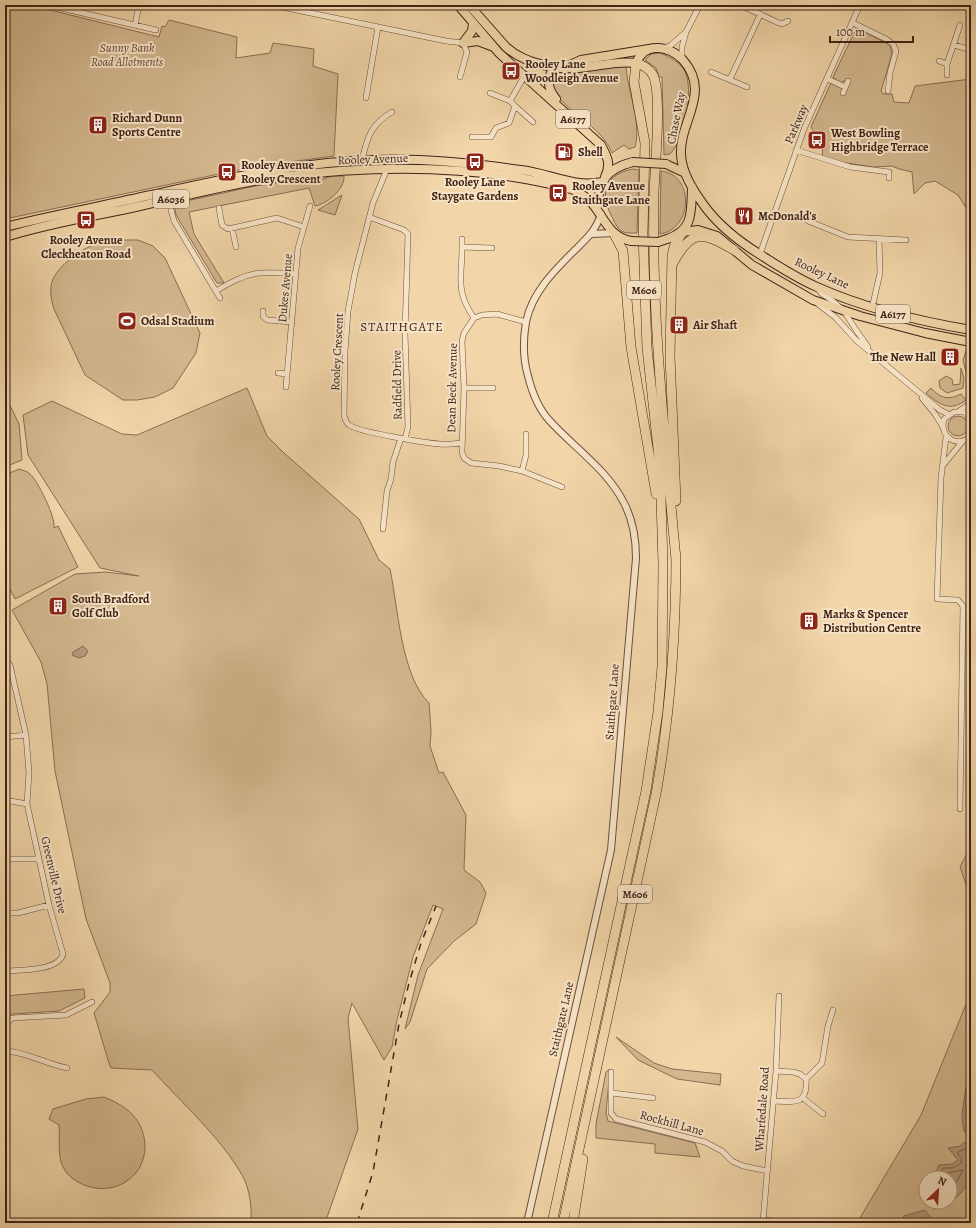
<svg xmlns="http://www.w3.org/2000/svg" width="976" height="1228" font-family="Alegreya,serif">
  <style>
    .green { fill: #d4b890; stroke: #8a6e54; fill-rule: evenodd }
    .water { fill: #b59978; stroke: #866a52 }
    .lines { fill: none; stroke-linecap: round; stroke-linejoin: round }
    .shore { stroke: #7a5e48; stroke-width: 1 }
    .minor-casing { stroke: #6c503c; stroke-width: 6 }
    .tertiary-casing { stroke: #6c503c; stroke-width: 8 }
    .primary-casing { stroke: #3f2318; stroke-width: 10 }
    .trunk-casing { stroke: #3f2318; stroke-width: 10 }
    .motorway-casing { stroke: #3f2318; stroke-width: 10 }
    .minor { stroke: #f7e4c7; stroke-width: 5 }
    .tertiary { stroke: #f7e4c7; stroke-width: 6 }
    .primary { stroke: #f2d6a9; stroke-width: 8 }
    .trunk { stroke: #f2d6a9; stroke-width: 8 }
    .motorway { stroke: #f2d6a9; stroke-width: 9 }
    .rail { stroke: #3f2318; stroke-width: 1.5; stroke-dasharray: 7 7; stroke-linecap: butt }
    .trunk-bridge-casing { stroke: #3f2318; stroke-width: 10; stroke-linecap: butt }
    .trunk-bridge { stroke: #f2d6a9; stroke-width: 8 }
    .labels { text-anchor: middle; stroke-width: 4; stroke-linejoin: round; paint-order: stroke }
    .shield { fill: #f7e4c7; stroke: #765d4c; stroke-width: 1 }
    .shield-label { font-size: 11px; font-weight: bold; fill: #3f2318 }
    .park-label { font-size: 12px; font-style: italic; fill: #644836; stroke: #f7e4c7 }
    .poi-label { font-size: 12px; font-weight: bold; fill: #3f2318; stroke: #f7e4c7; text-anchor: start }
    .street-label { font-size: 12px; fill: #3f2318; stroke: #f7e4c7 }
    .neighbourhood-label { font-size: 13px; letter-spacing: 1px; fill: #3f2318; stroke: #f7e4c7 }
  </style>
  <rect width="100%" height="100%" fill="#f2d6a9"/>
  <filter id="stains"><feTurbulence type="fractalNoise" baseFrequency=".005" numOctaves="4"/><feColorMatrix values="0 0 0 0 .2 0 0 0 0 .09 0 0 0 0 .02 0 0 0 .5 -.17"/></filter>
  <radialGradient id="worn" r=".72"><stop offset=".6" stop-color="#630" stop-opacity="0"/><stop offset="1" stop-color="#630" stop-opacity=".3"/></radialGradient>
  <path class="green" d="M18,5H30L159,37L162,26L165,27L169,20L237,37L236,58L270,53L273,43L314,49L313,66L338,74L334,156L252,167L5,219V12Z
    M860,30L890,45L892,54L881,91L883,94H892L894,102L909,103L915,86L971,79V213L970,214L958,195L935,181L925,183L914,194L912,172L899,169L892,166L873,167L840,162L822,157L823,146L811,127L831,83L834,82L842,87V90L849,79L840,83L833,77L854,33Z
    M660,53C670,57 680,62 685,71C694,92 685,139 670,154L664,155L662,77H659L656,68L645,60L651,54Z
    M626,65C627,90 642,124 635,147L629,149L624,145L612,153C603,127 561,109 553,88C551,83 553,78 554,73L557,71Z
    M633,169L639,170L637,233C631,233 624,234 619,229C616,226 613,219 611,215C599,192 606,174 633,169Z
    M661,171C695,175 693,229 660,234Z
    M332,176H344C345,189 327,204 315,206L309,188L189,212L194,234L224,283H217L176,215L175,209L177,203L255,186L298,180H320Z
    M342,195L335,215L318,210Z
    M124,240H138L153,246L165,258L200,333L196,353L173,388L155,397L137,400H123L85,375L54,309C51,300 49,288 53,279C61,262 87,245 105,241C111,240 118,240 124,240Z
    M967,348L971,349V384L966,383L967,376L963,360Z
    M961,368L964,378L963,388L947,393L940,388L939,381L946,376L952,379L953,385L960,384Z
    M247,388L267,436L284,453L359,519L379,560L390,569C398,607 401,676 429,703L431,731L430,746L439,773L443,772L466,815L464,870L480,882L486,893L476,924L454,941L427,969L410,1022L405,1029L418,975L443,909L433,905L413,957L397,1020L392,1047L384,1060L352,1003L348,1018L358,1129L325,1223H251C252,1208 250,1189 242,1175C221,1138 181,1102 152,1070L111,1068L109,1063L94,1013L110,992V983L86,919L55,771L47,684L41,662L12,610L75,574L106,572L139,576L100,568L28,455L23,415L52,401L122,434L137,435Z
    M931,388C941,399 949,400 961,394L966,400C950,412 940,405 926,393Z
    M5,395L19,424L22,460L5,467Z
    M948 426a10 10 0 1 1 20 0a10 10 0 1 1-20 0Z
    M19,469C22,470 27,471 30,474C38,481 56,518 54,528L58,526L78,567L15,599L5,579V475Z
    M971,845V899L960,867Z
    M84,989L85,998L59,1011L13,1014L5,1018V996Z
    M971,992V1223H857L921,1115ZM926,1178H950V1202H926Z
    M616,1037L654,1063L672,1069L721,1074L720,1085L677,1079L638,1060Z
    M610,1069L606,1113L608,1121L695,1143L700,1157L655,1153V1144L596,1138V1124L606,1072Z
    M104,1097C117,1102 133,1111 140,1125C158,1164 124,1200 84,1185C73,1180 65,1174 61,1162C58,1151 60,1137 59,1125L49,1119L53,1109L86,1099Z"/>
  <path class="water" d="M83,646L88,651L85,656L79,658L72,655L73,652Z
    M971,1062V1132L968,1134L964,1131C963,1125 962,1120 962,1115C963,1108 969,1064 971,1062Z
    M964,1142L971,1149C971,1157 972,1167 971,1174C969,1187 954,1202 943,1207L931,1202H950V1178H933L939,1165L952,1164L958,1160L948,1148L961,1146Z
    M925,1210L931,1218L927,1223H900L904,1216Z"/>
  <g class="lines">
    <path class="shore" d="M971,1087L966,1116L968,1128L971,1129
      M938,1178L943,1168H953L961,1163L962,1159L958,1154V1152L965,1149L971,1150
      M944,1178L947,1173L963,1170L956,1183L950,1190"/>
    <defs>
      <path id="minor" d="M48,5L156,30
        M272,5L446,41L463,43L467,52L460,77
        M740,5L779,23L782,24L788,21
        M853,23L886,39L893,44L896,51L890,73L888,91
        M135,25L139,5
        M954,45L971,50
        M663,49L671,45L686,32
        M682,59V47L686,32L700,5
        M939,61L947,64
        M711,72L747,87
        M947,75V64L960,25
        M730,79L760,15
        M828,79L845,87
        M490,93L510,101
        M843,93L848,81
        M366,98L378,27
        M515,106L533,122
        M472,137H491L496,128L509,123L515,106L510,101L525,75
        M796,150L850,167L889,172V178
        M362,160C367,138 371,124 392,112
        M387,169L373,203L355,273L348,311L345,352L344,415C345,419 346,423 349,425C358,432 426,443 440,444C447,445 454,444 461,443
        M171,199V210L174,221L220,298
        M219,208L222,225L228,229L277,218L304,227
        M369,217L404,230L408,234L405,333L408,427L405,439
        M808,221L848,237L906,240
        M232,228L236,247
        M462,239V247L492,248
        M462,247C462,278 455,291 474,318
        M760,254L804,129L860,5
        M817,288L822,294L833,301L844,311L856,330L868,347
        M216,291C248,271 259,271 296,274
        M818,304L835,317L857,341L940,410L948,414
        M872,308L880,273L879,239
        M263,311V316L267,320L292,322
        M526,322L497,314L482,315L474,318L464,333L462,341L464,388L462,452L464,458L471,463L499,466L522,471L562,487
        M278,373L287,374
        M286,387L298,248L310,206
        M464,388H493
        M922,398L935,414L943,427
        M959,411L971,403
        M971,418L964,412H954L944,419C939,437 957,449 971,436
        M946,437L941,478L937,599L958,600L963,606L960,809
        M944,464L962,442
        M522,471L526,455V434
        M383,529L387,491L391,479L393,462L401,438
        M5,659L10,665L26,735L5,737
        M5,800L27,804
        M5,859H39
        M5,913H18L49,905
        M5,971C20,970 59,971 63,954L49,905L27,804L29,773L26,735
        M5,1026L12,1018L66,1015L92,1002
        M5,1051C27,1052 46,1064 67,1068
        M611,1072V1113L616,1119L705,1142L722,1151L732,1161L743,1166L768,1171
        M806,1079L822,1063L828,1026L833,1010
        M612,1093L653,1098
        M803,1098L823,1114
        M774,1101C795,1102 808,1105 806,1079L800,1074L793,1072L776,1071
        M763,1221L776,1071L779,996"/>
      <path id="tertiary" d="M592,234L613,233
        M527,1223L611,850L636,558C636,538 633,520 624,503C607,469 573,447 549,420C538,408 532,392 528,376C523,359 523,340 526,322C532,293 553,272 573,252C585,240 596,231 601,214
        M763,1223V1221L783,1223"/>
      <path id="primary" d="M458,5L499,53L601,145C608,158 611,164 605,177
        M469,5L506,47C526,65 561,71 587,67C604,65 619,61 636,63
        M473,23L472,31L463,43L478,41L491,46
        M555,66C546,78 547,88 556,99
        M568,66L581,60L649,49"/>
      <path id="trunk" d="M636,63C640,54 646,48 656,48C665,47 677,53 683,60C712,93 679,121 681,155C682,173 693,190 703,204C719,227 741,243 764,257C781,268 799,279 817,287C866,309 918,321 971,330
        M666,164L685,173
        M597,207C600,181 605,169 633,162
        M5,227C53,215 102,206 151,195C224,179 297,162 373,160C422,158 472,163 521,170C548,173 574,188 602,182
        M683,232L698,230L717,236L752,265L813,300L860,316L925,333L971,342
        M5,237C49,223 95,216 140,206C186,196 232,183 279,177C374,165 474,164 567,188C605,198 598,234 631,241
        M667,239C694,230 691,212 692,187"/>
      <path id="motorway" d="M614,234L623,251L631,347L656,494
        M673,263C692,228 703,232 734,250
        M676,501L670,356L672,255L675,244L682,233
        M552,1223L646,791L658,712L662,667L663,564L660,467L647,348L643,234L645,143L634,82L636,63C643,65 649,68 653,75C662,93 655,168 654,192C651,315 665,437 676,560
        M563,1223L656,794C670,715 676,634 676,554
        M573,1223L583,1159"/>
    </defs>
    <use href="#minor" class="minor-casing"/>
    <use href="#tertiary" class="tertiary-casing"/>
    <use href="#primary" class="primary-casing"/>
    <use href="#trunk" class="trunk-casing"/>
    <use href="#motorway" class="motorway-casing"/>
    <use href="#minor" class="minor"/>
    <use href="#tertiary" class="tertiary"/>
    <use href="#primary" class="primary"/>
    <use href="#trunk" class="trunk"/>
    <use href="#motorway" class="motorway"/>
    <path class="rail" d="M357,1223L373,1172L399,1024L409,983L421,943L436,906"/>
    <defs>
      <path id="trunk-bridge" d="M633,162L666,164
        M631,241L658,242L667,239"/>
    </defs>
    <use href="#trunk-bridge" class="trunk-bridge-casing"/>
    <use href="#trunk-bridge" class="trunk-bridge"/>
  </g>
  <defs>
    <symbol id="bus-square" viewBox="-11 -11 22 22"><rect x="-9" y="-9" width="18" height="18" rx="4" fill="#8f2418" stroke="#f7e4c7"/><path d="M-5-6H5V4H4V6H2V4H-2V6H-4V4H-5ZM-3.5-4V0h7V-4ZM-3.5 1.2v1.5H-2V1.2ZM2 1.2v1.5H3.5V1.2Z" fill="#fff"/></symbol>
    <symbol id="building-square" viewBox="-11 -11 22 22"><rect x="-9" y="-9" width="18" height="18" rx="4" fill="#8f2418" stroke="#f7e4c7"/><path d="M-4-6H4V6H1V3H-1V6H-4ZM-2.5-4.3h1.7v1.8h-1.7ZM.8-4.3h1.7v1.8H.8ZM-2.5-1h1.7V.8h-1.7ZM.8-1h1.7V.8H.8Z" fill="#fff"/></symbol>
    <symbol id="fuel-square" viewBox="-11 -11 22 22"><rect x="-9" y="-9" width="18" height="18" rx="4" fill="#8f2418" stroke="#f7e4c7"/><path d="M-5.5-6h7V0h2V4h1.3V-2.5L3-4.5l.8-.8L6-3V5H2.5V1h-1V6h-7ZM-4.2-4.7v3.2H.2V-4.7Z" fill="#fff"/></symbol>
    <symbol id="restaurant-square" viewBox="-11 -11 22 22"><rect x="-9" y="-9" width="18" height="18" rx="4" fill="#8f2418" stroke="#f7e4c7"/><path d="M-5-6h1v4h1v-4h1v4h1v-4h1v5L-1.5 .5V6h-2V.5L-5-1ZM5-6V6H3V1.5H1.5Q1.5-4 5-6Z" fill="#fff"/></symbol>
    <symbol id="stadium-square" viewBox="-11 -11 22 22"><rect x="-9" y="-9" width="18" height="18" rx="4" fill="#8f2418" stroke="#f7e4c7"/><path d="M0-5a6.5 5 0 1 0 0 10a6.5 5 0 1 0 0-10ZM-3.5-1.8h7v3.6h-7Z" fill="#fff"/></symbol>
  </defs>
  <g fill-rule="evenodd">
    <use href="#bus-square" x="500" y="60" width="22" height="22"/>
    <use href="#building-square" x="87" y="114" width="22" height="22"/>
    <use href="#bus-square" x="806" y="129" width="22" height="22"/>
    <use href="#fuel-square" x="553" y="141" width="22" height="22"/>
    <use href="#bus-square" x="464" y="151" width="22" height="22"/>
    <use href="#bus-square" x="216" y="161" width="22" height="22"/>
    <use href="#bus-square" x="547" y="182" width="22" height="22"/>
    <use href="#restaurant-square" x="733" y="205" width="22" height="22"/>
    <use href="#bus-square" x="75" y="209" width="22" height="22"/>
    <use href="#stadium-square" x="116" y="310" width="22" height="22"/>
    <use href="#building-square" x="668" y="314" width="22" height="22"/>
    <use href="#building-square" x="939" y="346" width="22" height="22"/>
    <use href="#building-square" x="47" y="595" width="22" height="22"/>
    <use href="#building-square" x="798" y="610" width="22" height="22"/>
  </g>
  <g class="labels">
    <g class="shield">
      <rect x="556" y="110" width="34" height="18" rx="3"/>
      <rect x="153" y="190" width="36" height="18" rx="3"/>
      <rect x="627" y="281" width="34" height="18" rx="3"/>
      <rect x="876" y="305" width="34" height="18" rx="3"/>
      <rect x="618" y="885" width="34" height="18" rx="3"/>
    </g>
    <g class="shield-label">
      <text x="573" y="123">A6177</text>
      <text x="171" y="203">A6036</text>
      <text x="644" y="294">M606</text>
      <text x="893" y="318">A6177</text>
      <text x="635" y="898">M606</text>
    </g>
    <g class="park-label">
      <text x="127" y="52">Sunny Bank<tspan x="127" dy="14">Road Allotments</tspan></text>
    </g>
    <g class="poi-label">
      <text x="525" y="68">Rooley Lane<tspan x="525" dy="14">Woodleigh Avenue</tspan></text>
      <text x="112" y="122">Richard Dunn<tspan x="112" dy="14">Sports Centre</tspan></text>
      <text x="831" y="137">West Bowling<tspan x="831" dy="14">Highbridge Terrace</tspan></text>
      <text x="578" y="156">Shell</text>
      <text x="241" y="169">Rooley Avenue<tspan x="241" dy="14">Rooley Crescent</tspan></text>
      <text x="475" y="186" text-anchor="middle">Rooley Lane<tspan x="475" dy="14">Staygate Gardens</tspan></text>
      <text x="572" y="190">Rooley Avenue<tspan x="572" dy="14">Staithgate Lane</tspan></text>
      <text x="758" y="220">McDonald's</text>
      <text x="86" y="244" text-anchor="middle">Rooley Avenue<tspan x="86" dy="14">Cleckheaton Road</tspan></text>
      <text x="141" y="325">Odsal Stadium</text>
      <text x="693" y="329">Air Shaft</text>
      <text x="936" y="361" text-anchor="end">The New Hall</text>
      <text x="72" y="603">South Bradford<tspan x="72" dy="14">Golf Club</tspan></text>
      <text x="823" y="618">Marks &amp; Spencer<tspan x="823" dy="14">Distribution Centre</tspan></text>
    </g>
    <g class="street-label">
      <text transform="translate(676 118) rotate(-78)" y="4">Chase Way</text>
      <text transform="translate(796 124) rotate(-67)" y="4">Parkway</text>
      <text transform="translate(373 159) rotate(-2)" y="4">Rooley Avenue</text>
      <text transform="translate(822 273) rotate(25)" y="4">Rooley Lane</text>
      <text transform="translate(285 288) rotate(-85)" y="4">Dukes Avenue</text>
      <text transform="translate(337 352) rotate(-87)" y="4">Rooley Crescent</text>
      <text transform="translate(397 385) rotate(-91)" y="4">Radfield Drive</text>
      <text transform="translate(452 388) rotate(-89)" y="4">Dean Beck Avenue</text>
      <text transform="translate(612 702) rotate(-86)" y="4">Staithgate Lane</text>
      <text transform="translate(54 875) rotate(77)" y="4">Greenville Drive</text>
      <text transform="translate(561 1019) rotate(-77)" y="4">Staithgate Lane</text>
      <text transform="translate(762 1109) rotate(-86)" y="4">Wharfedale Road</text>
      <text transform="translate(672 1123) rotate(15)" y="4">Rockhill Lane</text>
    </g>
    <g class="neighbourhood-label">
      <text x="402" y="331">STAITHGATE</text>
    </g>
  </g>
  <rect width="976" height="1228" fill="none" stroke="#f2d6a9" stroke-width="20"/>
  <rect x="6" y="6" width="964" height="1216" fill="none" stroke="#3f2318" stroke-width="2"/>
  <rect x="10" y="10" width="956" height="1208" fill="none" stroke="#3f2318"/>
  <g transform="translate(938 1190) rotate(25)"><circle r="19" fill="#f7e4c7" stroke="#ad9781"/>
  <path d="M0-3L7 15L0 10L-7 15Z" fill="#8f2418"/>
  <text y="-6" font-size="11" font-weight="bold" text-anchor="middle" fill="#3f2318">N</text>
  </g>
  <path d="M830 36v6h83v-6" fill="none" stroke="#3f2318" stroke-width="2"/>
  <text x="836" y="36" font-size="12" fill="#3f2318" stroke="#f7e4c7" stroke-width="3" paint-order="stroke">100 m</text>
  <rect width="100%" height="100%" filter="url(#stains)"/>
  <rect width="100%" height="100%" fill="url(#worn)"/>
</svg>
